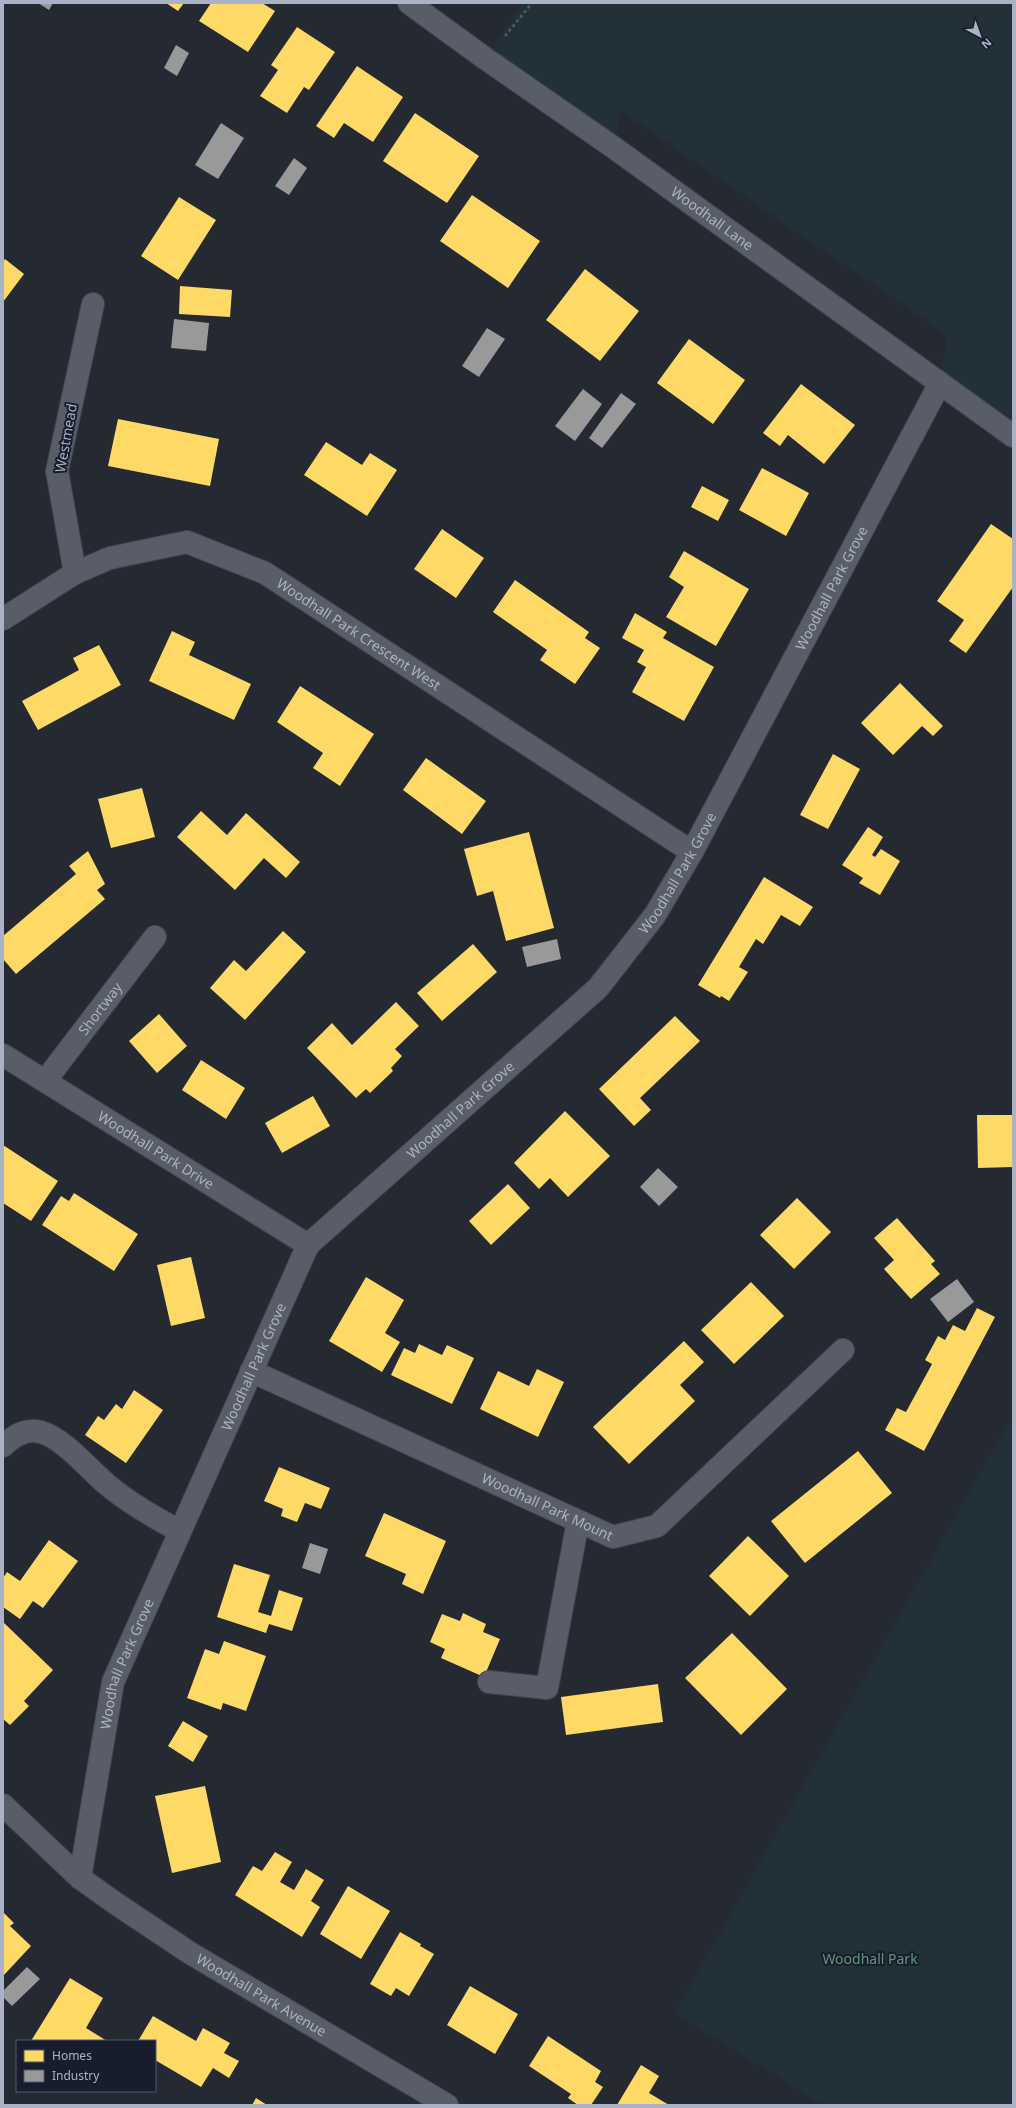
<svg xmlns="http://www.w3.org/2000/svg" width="1016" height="2108" font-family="'Noto Sans',sans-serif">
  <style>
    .green { fill: #223138 }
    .homes { fill: #ffd966 }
    .industry { fill: #999 }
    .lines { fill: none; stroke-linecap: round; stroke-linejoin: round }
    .minor-casing { stroke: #42454d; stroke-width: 24 }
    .path { stroke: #565a63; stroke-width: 2.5; stroke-dasharray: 3 3; stroke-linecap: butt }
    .minor { stroke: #595d67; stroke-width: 22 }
    .labels { text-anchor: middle; stroke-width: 4; stroke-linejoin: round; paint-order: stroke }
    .street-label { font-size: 14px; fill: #acb2c5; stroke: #181d2d }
    .park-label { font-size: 14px; fill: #639677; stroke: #181d2d }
  </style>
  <rect width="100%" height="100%" fill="#252932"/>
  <path class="green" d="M522,3H1013V436L940,383L947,335L621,111L613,147L486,59Z
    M1008,1424H1013V2105H823L675,2013Z"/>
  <path class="homes" d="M166,3H184L178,11Z
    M211,3H262L275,11L248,52L199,21Z
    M297,27L335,52L309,90L304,87L287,113L260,96L278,70L271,65Z
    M357,66L403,97L373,142L344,123L334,138L316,126Z
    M415,113L479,156L447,203L383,161Z
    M472,195L540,241L508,288L440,241Z
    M179,197L216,220L178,280L141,256Z
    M5,259L24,274L3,302V262Z
    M585,269L639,311L600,361L546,320Z
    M180,286L232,290L230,317L179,314Z
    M689,339L745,380L713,424L657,383Z
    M801,384L855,425L824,464L788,435L780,446L763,433Z
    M118,419L219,439L210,486L108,466Z
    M326,442L362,465L370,453L397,470L367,516L304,475Z
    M762,468L809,493L786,536L739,510Z
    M702,486L729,500L718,521L691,507Z
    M991,524L1013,539V587L966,653L949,641L964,620L937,601Z
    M442,529L484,558L456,598L414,569Z
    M684,551L749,589L716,646L666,617L684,587L669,577Z
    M515,580L589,632L585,638L600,648L575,684L540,660L547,650L493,612Z
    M635,613L667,632L663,638L714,667L684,721L632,692L646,667L637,662L644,650L622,638Z
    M172,631L195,642L189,655L251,684L234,720L149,681Z
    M99,645L121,685L38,730L22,701L79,670L73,658Z
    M900,683L943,726L933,736L922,726L893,755L861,723Z
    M300,686L374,734L340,786L313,768L323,753L277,722Z
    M833,754L860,769L828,829L800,815Z
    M426,758L486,801L462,834L403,790Z
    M142,788L155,837L111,848L98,799Z
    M201,811L227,835L246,813L300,862L286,878L264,858L235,890L177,837Z
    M868,827L883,837L872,855L875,857L881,849L900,861L880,895L859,883L863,878L842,865Z
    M529,832L554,928L506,941L493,891L477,896L464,849Z
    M88,851L105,884L97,890L105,899L16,974L3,959V936L76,874L69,866Z
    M764,877L813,907L800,926L781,915L763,944L756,939L739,967L748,972L729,1001L721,996L720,998L698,985Z
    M283,931L306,952L245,1020L210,988L234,960L246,971Z
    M473,944L497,972L442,1021L417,993Z
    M396,1002L419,1026L395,1049L402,1056L391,1068L393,1071L370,1093L366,1089L356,1098L307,1048L332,1023L352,1045Z
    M159,1014L187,1046L157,1073L129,1041Z
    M675,1016L700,1041L640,1098L651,1110L634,1126L599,1089Z
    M201,1060L245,1088L226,1119L182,1090Z
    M313,1096L330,1126L282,1153L265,1123Z
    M565,1111L610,1156L568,1197L550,1178L539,1189L514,1163Z
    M977,1115H1013V1167L978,1168Z
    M3,1145L58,1181L31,1221L3,1203Z
    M508,1184L530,1208L491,1245L469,1221Z
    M74,1193L138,1234L114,1271L42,1225L61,1196L69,1201Z
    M797,1198L831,1232L794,1269L760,1235Z
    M897,1218L935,1261L931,1264L940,1274L911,1299L884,1269L894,1260L874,1238Z
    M191,1257L205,1318L171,1326L157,1265Z
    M366,1277L404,1300L385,1333L400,1342L382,1372L329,1341Z
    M751,1282L784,1316L734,1364L701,1330Z
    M977,1308L995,1317L924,1451L885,1430L897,1408L906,1412L932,1364L925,1360L938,1336L945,1340L953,1325L965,1331Z
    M684,1341L704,1362L680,1385L695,1401L629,1464L593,1427Z
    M419,1344L442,1355L447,1345L474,1358L452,1404L391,1375L404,1348L415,1353Z
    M537,1369L564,1382L538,1437L480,1409L498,1371L529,1386Z
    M134,1390L163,1410L126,1463L85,1435L98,1416L104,1420L116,1404L122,1409Z
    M858,1451L892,1493L805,1563L771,1521Z
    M279,1467L330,1488L321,1509L305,1503L297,1522L281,1516L283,1509L264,1501Z
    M384,1513L446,1541L423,1594L402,1584L406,1574L365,1556Z
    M748,1536L789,1576L750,1616L709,1576Z
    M49,1540L78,1561L43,1608L33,1601L20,1619L3,1607V1578L7,1572L20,1581Z
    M234,1564L270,1575L258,1612L271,1616L279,1590L303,1598L292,1631L269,1624L266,1633L217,1617Z
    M463,1613L486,1624L483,1632L500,1639L484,1677L441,1658L445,1649L430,1642L442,1614L460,1621Z
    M3,1622L53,1670L24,1701L29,1706L10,1725L3,1719Z
    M732,1633L787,1689L741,1735L685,1678Z
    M224,1641L266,1656L246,1711L223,1703L221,1710L187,1698L205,1649L219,1654Z
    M658,1684L663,1722L566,1735L561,1697Z
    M183,1721L208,1736L193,1762L168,1746Z
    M205,1786L221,1862L172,1873L155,1796Z
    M275,1852L292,1862L280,1882L294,1890L306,1869L324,1880L311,1901L320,1907L302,1937L235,1895L253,1866L262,1871Z
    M348,1886L390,1911L361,1959L320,1934Z
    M3,1912L14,1923L10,1926L31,1946L3,1976Z
    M400,1932L421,1944L420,1946L434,1954L409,1996L396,1988L391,1996L370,1984Z
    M70,1978L103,1998L86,2028L107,2041H31Z
    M470,1986L518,2014L495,2054L447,2025Z
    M153,2016L196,2041L203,2028L230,2043L224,2053L239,2061L229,2078L213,2068L201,2087L155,2060V2041H138Z
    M548,2036L601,2071L595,2082L603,2087L591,2105H578L568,2098L571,2094L529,2066Z
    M641,2065L659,2076L649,2093L669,2105H617Z
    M256,2098L267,2105H252Z"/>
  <path class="industry" d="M38,3H53L49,10Z
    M176,45L189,53L177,76L164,68Z
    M221,123L244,138L218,179L195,165Z
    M294,158L307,168L289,195L275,186Z
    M174,319L209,323L206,351L171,348Z
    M487,328L505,339L479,377L462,366Z
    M583,389L602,404L575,441L555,426Z
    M621,393L636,404L602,448L589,438Z
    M557,939L561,959L527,967L522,947Z
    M658,1168L678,1187L659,1206L640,1187Z
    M957,1279L974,1302L948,1322L930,1299Z
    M310,1543L328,1549L320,1574L302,1568Z
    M27,1967L40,1979L12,2006L3,1997V1991Z"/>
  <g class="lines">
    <defs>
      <g id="minor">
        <path id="s1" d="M409,3L486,59L613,147L1013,436"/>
        <path d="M75,573L57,471L93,304"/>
        <path id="s2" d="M3,619L75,573L110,558L187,542L265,573L692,852"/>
        <path id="s3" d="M3,1055L308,1245"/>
        <path id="s4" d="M45,1081L155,937"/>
        <path id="s5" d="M251,1371L613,1537L657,1526L843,1350"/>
        <path d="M3,1446C14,1436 25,1428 41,1432C65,1439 90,1471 110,1487C132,1505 155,1518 180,1531"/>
        <path d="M489,1682L547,1688L578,1521"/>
        <path id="s6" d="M3,1805L80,1878L118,1905L190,1953L447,2105"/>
        <path id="s7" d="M80,1878L113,1682L308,1245L598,988L655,915L692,852L940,383"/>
      </g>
    </defs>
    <use href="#minor" class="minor-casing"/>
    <path class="path" d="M505,36L532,3"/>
    <use href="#minor" class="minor"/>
  </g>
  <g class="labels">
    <g class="street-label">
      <text dy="5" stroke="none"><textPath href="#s1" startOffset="372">Woodhall Lane</textPath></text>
      <text transform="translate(66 438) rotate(-80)" y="5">Westmead</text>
      <text dy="5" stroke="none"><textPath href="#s7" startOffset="1529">Woodhall Park Grove</textPath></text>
      <text dy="5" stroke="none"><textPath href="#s2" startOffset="398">Woodhall Park Crescent West</textPath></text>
      <text dy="5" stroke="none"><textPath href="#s7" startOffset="1205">Woodhall Park Grove</textPath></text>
      <text dy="5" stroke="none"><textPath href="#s4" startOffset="91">Shortway</textPath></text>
      <text dy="5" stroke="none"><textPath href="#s7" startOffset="881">Woodhall Park Grove</textPath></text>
      <text dy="5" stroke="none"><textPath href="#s3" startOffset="180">Woodhall Park Drive</textPath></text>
      <text dy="5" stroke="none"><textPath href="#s7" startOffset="544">Woodhall Park Grove</textPath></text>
      <text dy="5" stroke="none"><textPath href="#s5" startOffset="326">Woodhall Park Mount</textPath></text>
      <text dy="5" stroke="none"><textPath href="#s7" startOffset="220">Woodhall Park Grove</textPath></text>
      <text dy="5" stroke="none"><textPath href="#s6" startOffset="322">Woodhall Park Avenue</textPath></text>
    </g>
    <g class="park-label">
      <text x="870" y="1964">Woodhall Park</text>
    </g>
  </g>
  <rect width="1016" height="2108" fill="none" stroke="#acb2c5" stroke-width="8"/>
  <rect x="16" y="2040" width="140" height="52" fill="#181d2d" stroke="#53596a"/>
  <rect x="24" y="2050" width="20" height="12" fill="#ffd966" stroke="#53596a"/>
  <text x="52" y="2060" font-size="12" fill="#acb2c5">Homes</text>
  <rect x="24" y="2070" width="20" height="12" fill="#999999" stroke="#53596a"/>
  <text x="52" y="2080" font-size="12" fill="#acb2c5">Industry</text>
  <g transform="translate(980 36) rotate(139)" stroke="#181d2d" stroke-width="3" paint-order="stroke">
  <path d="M0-3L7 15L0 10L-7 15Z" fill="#acb2c5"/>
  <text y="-6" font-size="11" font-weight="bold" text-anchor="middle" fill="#acb2c5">N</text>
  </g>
</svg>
